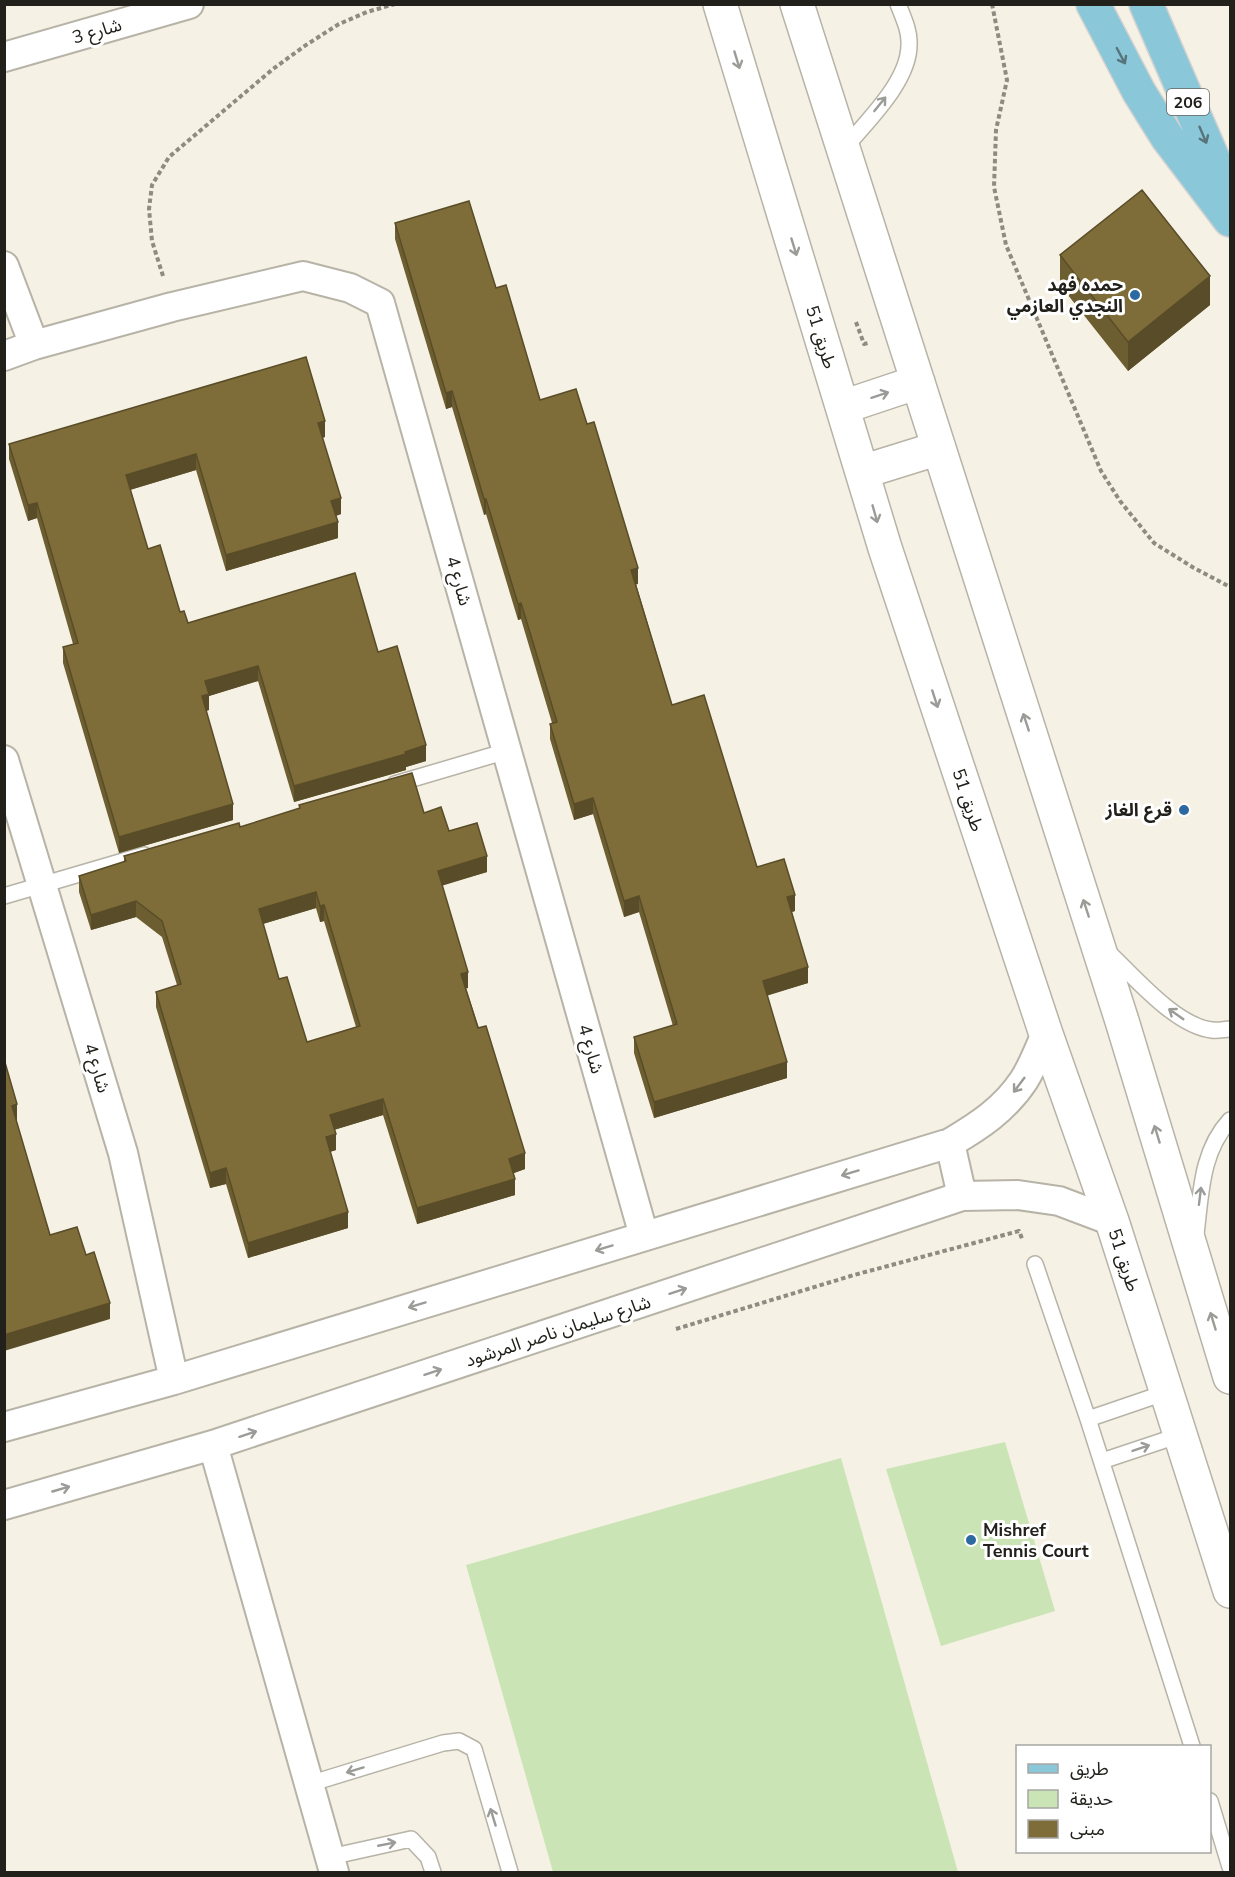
<svg xmlns="http://www.w3.org/2000/svg" width="1235" height="1877" font-family="'Nunito Sans','Noto Sans Arabic',sans-serif">
  <style>
    .green { fill: #cbe4b5 }
    .lines { fill: none; stroke-linecap: round; stroke-linejoin: round }
    .service-casing { stroke: #b7b3a7; stroke-width: 18 }
    .minor-casing { stroke: #b7b3a7; stroke-width: 32 }
    .tertiary-casing { stroke: #b7b3a7; stroke-width: 36 }
    .primary-casing { stroke: #d3d2d1; stroke-width: 36 }
    .path { stroke: #8e8b82; stroke-width: 4; stroke-dasharray: 4.5 3; stroke-linecap: butt }
    .service { stroke: #fff; stroke-width: 15 }
    .minor { stroke: #fff; stroke-width: 28 }
    .tertiary { stroke: #fff; stroke-width: 33 }
    .primary { stroke: #8ac8d9; stroke-width: 33 }
    .wall { fill: #6d5e31; fill-rule: evenodd }
    .shaded-wall { fill: #594c28 }
    .building { fill: #7f6d39; stroke: #594c28; stroke-width: 1.5; fill-rule: evenodd }
    .oneway { stroke: #56747a }
    .oneway2 { stroke: #9b9b98 }
    .poi-dot { fill: #2c69a0; stroke: #fff; stroke-width: 2 }
    .labels { text-anchor: middle; stroke-width: 6; stroke-linejoin: round; paint-order: stroke }
    .shield { fill: #fff; stroke: #64635f; stroke-width: 1.5 }
    .shield-label { font-size: 16px; font-weight: bold; fill: #21201b }
    .street-label { font-size: 18px; fill: #21201b; stroke: #fff }
    .poi-label { font-size: 18px; font-weight: bold; fill: #21201b; stroke: #fff; text-anchor: end }
  </style>
  <rect width="100%" height="100%" fill="#f5f1e4"/>
  <path class="green" d="M1005,1442L1055,1611L941,1646L886,1469Z
    M841,1458L958,1872H553L466,1565Z"/>
  <g class="lines">
    <defs>
      <path id="service" d="M843,150C866,122 909,82 909,45C910,31 903,17 898,4
        M395,784L507,751
        M4,896L144,855
        M1106,950C1133,975 1175,1026 1212,1030C1218,1031 1225,1029 1230,1029
        M1196,1234C1201,1194 1201,1151 1230,1120
        M1035,1264L1088,1419L1192,1746
        M1088,1419L1167,1392
        M1102,1461L1180,1435
        M309,1784L443,1743L459,1741L474,1749L510,1872
        M1210,1801L1230,1867
        M330,1857L411,1839L428,1857L433,1872"/>
      <path id="minor" d="M4,57L189,4
        M4,266L34,345
        M4,356L34,345L172,307L303,276L350,288L380,303L644,1236
        M4,760L123,1153L174,1380
        M950,1143L962,1196
        M4,1427L174,1380L950,1143C979,1126 1005,1109 1024,1080C1033,1066 1039,1049 1046,1034
        M213,1445L334,1872
        M4,1505L213,1445L962,1196L1018,1195L1059,1201L1112,1221"/>
      <path id="tertiary" d="M720,4L885,548L1046,1034L1112,1221L1230,1591
        M797,4L1122,1021L1230,1377
        M843,407L918,382
        M862,472L939,448"/>
      <path id="primary" d="M1093,4L1139,92L1167,137L1230,220
        M1146,4L1230,198"/>
    </defs>
    <use href="#service" class="service-casing"/>
    <use href="#minor" class="minor-casing"/>
    <use href="#tertiary" class="tertiary-casing"/>
    <use href="#primary" class="primary-casing"/>
    <path class="path" d="M992,4L1007,80L996,130L994,187L1006,245L1101,471L1120,501L1154,543L1194,568L1230,587
      M163,276L152,241L149,209L152,185L169,157L273,69L306,45L339,24L367,12L395,4
      M856,322L864,344L868,343
      M676,1329L854,1275L1019,1231L1023,1241"/>
    <use href="#service" class="service"/>
    <use href="#minor" class="minor"/>
    <use href="#tertiary" class="tertiary"/>
    <use href="#primary" class="primary"/>
  </g>
  <path class="wall" d="M395,223L496,288L540,400L587,424L638,584H636L672,705L757,867L795,911L792,912L808,983L767,995L787,1078L654,1118L634,1053V1037L673,1026L639,912L624,917L593,814L574,820L550,739V724L552,723L521,619L518,620L486,514L484,515L452,407L446,409L395,239Z
    M1060,255L1210,305L1128,371L1060,285Z
    M325,437L322,438L341,514L336,516L338,538L226,571L196,470L130,490L148,549L180,612L188,623L378,652L426,761L406,767V770L294,802L258,681L209,696V710L206,711L233,820L119,853L63,663V647L73,644L37,518L28,521L9,459V444Z
    M299,805L424,813L449,831L487,872L442,885L468,988H466L525,1169L513,1173L515,1195L417,1224L383,1115L334,1130L336,1150L330,1152L348,1228L248,1258L226,1184L210,1188L156,1007V992L177,985L162,937L136,917L91,930L79,892V876L124,862V856L240,827L299,809ZM316,908L320,922L324,921L356,1027L307,1042L279,979L263,924Z"/>
  <path class="shaded-wall" d="M1210,276V305L1128,371V342Z
    M452,391V407L446,409V393Z
    M325,421V437L318,439V423Z
    M196,454V470L126,491V475Z
    M341,498V514L331,517V501Z
    M484,499H486V514L484,515Z
    M37,503V518L28,521V505Z
    M338,522V538L226,571V555Z
    M638,568V584L631,586V570Z
    M521,603V619L518,620V604Z
    M258,666V681L209,696V710L202,712V696L205,681Z
    M426,745V761L406,767V770L294,802V786Z
    M593,798V814L574,820V804Z
    M233,804V820L119,853V837Z
    M487,856V872L438,887V871Z
    M316,892V908L259,925V909Z
    M795,895V911L787,913V897Z
    M639,896V912L624,917V901Z
    M136,901V917L91,930V915Z
    M324,905V921L320,922V906Z
    M808,967V983L763,997V981Z
    M468,972V988L461,990V974Z
    M787,1062V1078L654,1118V1102Z
    M383,1099V1115L330,1131V1115Z
    M17,1104V1120L12,1122V1106Z
    M336,1134V1150L326,1153V1137Z
    M525,1153V1169L509,1175V1159Z
    M226,1168V1184L210,1188V1173Z
    M515,1179V1195L417,1224V1208Z
    M348,1212V1228L248,1258V1243Z
    M110,1303V1319L4,1351V1335Z"/>
  <path class="building" d="M1142,190L1210,276L1128,342L1060,255Z
    M469,201L496,288L506,285L540,400L576,389L587,424L594,422L638,568L631,570L672,705L704,695L757,867L784,859L795,895L787,897L808,967L763,981L787,1062L654,1102L634,1037L677,1024L639,896L624,901L593,798L574,804L550,724L557,722L521,603L518,604L486,499H484L452,391L446,393L395,223Z
    M306,357L325,421L318,423L341,498L331,501L338,522L226,555L196,454L126,475L148,549L160,545L180,612L184,611L188,623L355,573L378,652L397,646L426,745L405,752L406,754L294,786L258,666L205,681L209,694L202,696L233,804L119,837L63,647L78,643L37,503L28,505L9,444Z
    M412,773L424,813L441,807L449,831L477,823L487,856L438,871L468,972L461,974L478,1028L486,1026L525,1153L509,1159L515,1179L417,1208L383,1099L330,1115L336,1134L326,1137L348,1212L248,1243L226,1168L210,1173L156,992L181,984L162,921L136,901L91,915L79,876L126,861L124,856L239,823L240,827L300,808L299,805ZM316,892L320,906L324,905L360,1026L307,1042L287,977L279,979L259,909Z
    M4,1059L17,1104L12,1106L50,1235L77,1227L86,1255L94,1252L110,1303L4,1335Z"/>
  <defs><path id="oneway-shaft" d="M-6 0H5M1.5-3L5.5 0L1.5 3" fill="none" stroke-width="1.6" stroke-linecap="round" stroke-linejoin="round" transform="scale(1.5)"/></defs>
  <g class="oneway">
    <use href="#oneway-shaft" transform="translate(1121 56) rotate(62)"/>
    <use href="#oneway-shaft" transform="translate(1203 135) rotate(67)"/>
  </g>
  <g class="oneway2">
    <use href="#oneway-shaft" transform="translate(737 60) rotate(73)"/>
    <use href="#oneway-shaft" transform="translate(880 104) rotate(-51)"/>
    <use href="#oneway-shaft" transform="translate(794 247) rotate(73)"/>
    <use href="#oneway-shaft" transform="translate(880 395) rotate(-18)"/>
    <use href="#oneway-shaft" transform="translate(875 514) rotate(74)"/>
    <use href="#oneway-shaft" transform="translate(935 699) rotate(72)"/>
    <use href="#oneway-shaft" transform="translate(1026 722) rotate(-108)"/>
    <use href="#oneway-shaft" transform="translate(1086 908) rotate(-108)"/>
    <use href="#oneway-shaft" transform="translate(1176 1014) rotate(-145)"/>
    <use href="#oneway-shaft" transform="translate(1019 1085) rotate(127)"/>
    <use href="#oneway-shaft" transform="translate(1157 1134) rotate(-107)"/>
    <use href="#oneway-shaft" transform="translate(850 1173) rotate(163)"/>
    <use href="#oneway-shaft" transform="translate(1200 1196) rotate(-83)"/>
    <use href="#oneway-shaft" transform="translate(604 1248) rotate(163)"/>
    <use href="#oneway-shaft" transform="translate(678 1291) rotate(-18)"/>
    <use href="#oneway-shaft" transform="translate(417 1305) rotate(163)"/>
    <use href="#oneway-shaft" transform="translate(1213 1321) rotate(-107)"/>
    <use href="#oneway-shaft" transform="translate(433 1372) rotate(-18)"/>
    <use href="#oneway-shaft" transform="translate(248 1434) rotate(-18)"/>
    <use href="#oneway-shaft" transform="translate(1141 1448) rotate(-19)"/>
    <use href="#oneway-shaft" transform="translate(61 1489) rotate(-16)"/>
    <use href="#oneway-shaft" transform="translate(355 1770) rotate(163)"/>
    <use href="#oneway-shaft" transform="translate(493 1817) rotate(-107)"/>
    <use href="#oneway-shaft" transform="translate(387 1844) rotate(-11)"/>
  </g>
  <g class="poi-dot">
    <circle cx="1135" cy="295" r="6"/>
    <circle cx="1184" cy="810" r="6"/>
    <circle cx="971" cy="1540" r="6"/>
  </g>
  <g class="labels">
    <rect class="shield" x="1167" y="89" width="42" height="26" rx="4.5"/>
    <g class="shield-label">
      <text x="1188" y="108">206</text>
    </g>
    <g class="street-label">
      <text transform="translate(97 31) rotate(-16)" y="6">شارع 3</text>
      <text transform="translate(821 337) rotate(73)" y="6">طريق 51</text>
      <text transform="translate(459 581) rotate(74)" y="6">شارع 4</text>
      <text transform="translate(968 800) rotate(72)" y="6">طريق 51</text>
      <text transform="translate(591 1049) rotate(74)" y="6">شارع 4</text>
      <text transform="translate(97 1068) rotate(73)" y="6">شارع 4</text>
      <text transform="translate(1124 1260) rotate(72)" y="6">طريق 51</text>
      <text transform="translate(558 1331) rotate(-18)" y="6">شارع سليمان ناصر المرشود</text>
    </g>
    <g class="poi-label">
      <text x="1123" y="291">حمده فهد<tspan x="1123" dy="21">النجدي العازمي</tspan></text>
      <text x="1172" y="816">قرع الغاز</text>
      <text x="983" y="1536" text-anchor="start">Mishref<tspan x="983" dy="21">Tennis Court</tspan></text>
    </g>
  </g>
  <rect width="1235" height="1877" fill="none" stroke="#21201b" stroke-width="12"/>
  <rect x="1016" y="1745" width="195" height="108" fill="#ffffff" stroke="#a6a6a4" stroke-width="1.5"/>
  <rect x="1028" y="1764" width="30" height="9" fill="#8ac8d9" stroke="#a6a6a4" stroke-width="1.5"/>
  <text x="1070" y="1775" font-size="18" fill="#21201b">طريق</text>
  <rect x="1028" y="1790" width="30" height="18" fill="#cbe4b5" stroke="#a6a6a4" stroke-width="1.5"/>
  <text x="1070" y="1805" font-size="18" fill="#21201b">حديقة</text>
  <rect x="1028" y="1820" width="30" height="18" fill="#7f6d39" stroke="#a6a6a4" stroke-width="1.5"/>
  <text x="1070" y="1835" font-size="18" fill="#21201b">مبنى</text>
</svg>
